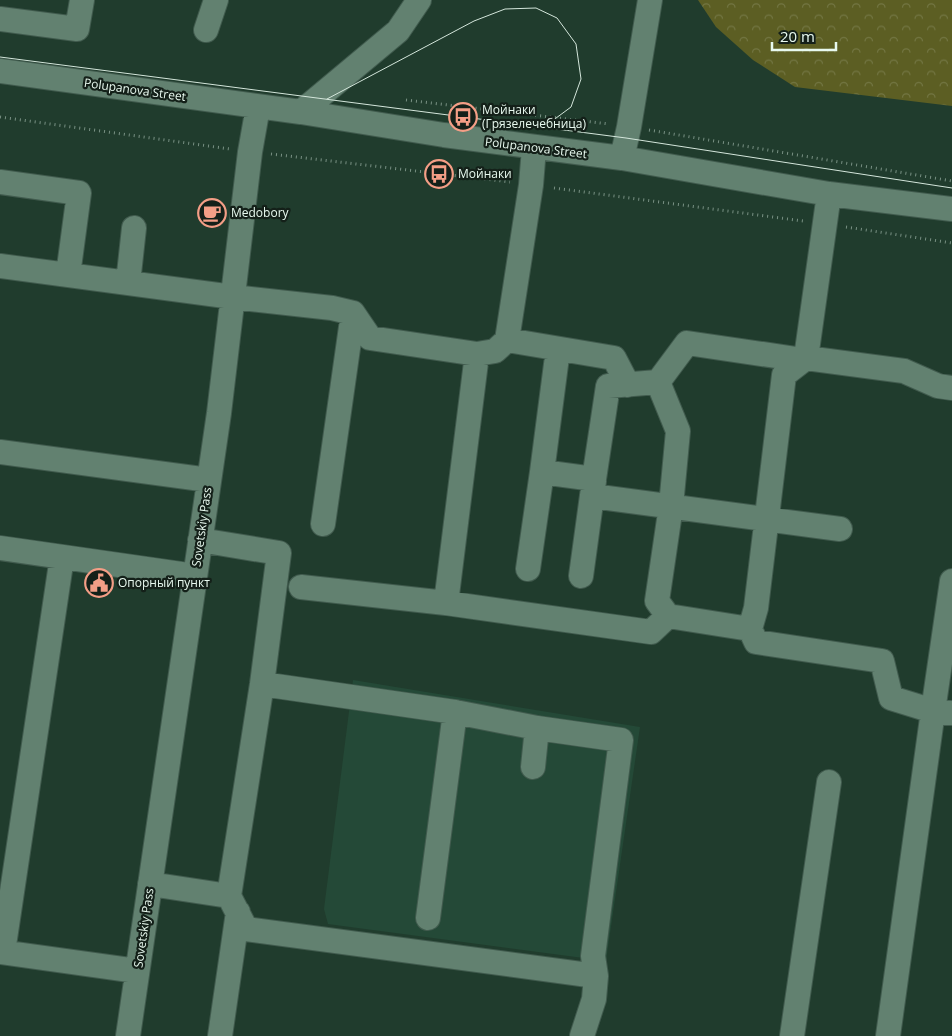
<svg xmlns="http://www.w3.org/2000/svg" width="952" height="1036" font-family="'Open Sans',sans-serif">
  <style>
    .built { fill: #244937 }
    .forest { fill: url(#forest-crowns) }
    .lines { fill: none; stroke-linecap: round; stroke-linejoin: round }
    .minor-casing { stroke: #415b4e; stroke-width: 26 }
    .path { stroke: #799184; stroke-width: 3; stroke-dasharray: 1 4; stroke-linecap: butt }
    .minor { stroke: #628170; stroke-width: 24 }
    .tram { stroke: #d4e6db; stroke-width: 1 }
    .labels { text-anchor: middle; stroke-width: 4.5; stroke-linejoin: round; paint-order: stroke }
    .street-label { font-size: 12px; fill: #e8f9ef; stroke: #142019 }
    .poi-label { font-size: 12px; fill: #e8f9ef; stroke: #142019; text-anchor: start }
  </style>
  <defs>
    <pattern id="forest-crowns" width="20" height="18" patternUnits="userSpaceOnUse" patternTransform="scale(1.25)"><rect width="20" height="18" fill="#5c5e23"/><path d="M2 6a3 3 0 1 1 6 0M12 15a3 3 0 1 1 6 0" fill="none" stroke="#737643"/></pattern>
  </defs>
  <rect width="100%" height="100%" fill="#203c2d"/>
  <path class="built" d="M353,680L640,727L606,961L328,924L324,909Z"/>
  <path class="forest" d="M698,0H952V106L795,87L753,60L716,27Z"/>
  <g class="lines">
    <defs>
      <path id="minor" d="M0,19L77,29L82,0
        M206,30L216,0
        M0,71L301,112L444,135L622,158L829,194L952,209
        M301,112L398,31L419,0
        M622,158L629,127L650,0
        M0,182L79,193L68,275
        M0,266L233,297L332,308L353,313L370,338L477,354
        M128,283L134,228
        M507,340L614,358L628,385
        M806,358L904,371L938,386L952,388
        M658,382L678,431L671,506L657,601L668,616
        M0,452L209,480
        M542,472L558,349
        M592,496L840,529
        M323,524L353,313
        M200,540L279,553L262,684L229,896L246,929L596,976L594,999L582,1036
        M0,548L195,576
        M528,569L542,472L594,479L608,386L658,382L687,343L803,360
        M581,576L594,481
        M952,581L933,711L952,713
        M301,587L446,603L651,632L668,616L750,629L756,642L882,661L891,698L933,711L888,1036
        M446,603L477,354L495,351L507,340L531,185L534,148
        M750,629L756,608L784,375L806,358L829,194
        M262,684L455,712L537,728L621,740L593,956L596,976
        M533,767L537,728
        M150,884L229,896
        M428,918L455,712
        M0,952L137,971
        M3,952L62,557
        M128,1036L219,413L250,152L258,107
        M220,1036L238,912
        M792,1036L829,782"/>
    </defs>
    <use href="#minor" class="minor-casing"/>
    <path class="path" d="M406,100L609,124
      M0,117L230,149
      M649,130L952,181
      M271,154L510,182
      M554,188L803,221
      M846,227L952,243"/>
    <use href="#minor" class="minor"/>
    <path class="tram" d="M0,57L626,138L952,188
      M327,99L474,21L505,9L536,8L557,18L576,44L581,79L571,107L544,127"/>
  </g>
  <defs>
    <symbol id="bus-ring" viewBox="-11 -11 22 22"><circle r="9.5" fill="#142019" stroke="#f49e86" stroke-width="1.5"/><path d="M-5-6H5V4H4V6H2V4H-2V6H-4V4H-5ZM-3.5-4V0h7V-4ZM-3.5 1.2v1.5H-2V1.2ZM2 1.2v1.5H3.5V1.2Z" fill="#f49e86"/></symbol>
    <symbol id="cafe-ring" viewBox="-11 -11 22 22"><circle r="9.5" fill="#142019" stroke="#f49e86" stroke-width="1.5"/><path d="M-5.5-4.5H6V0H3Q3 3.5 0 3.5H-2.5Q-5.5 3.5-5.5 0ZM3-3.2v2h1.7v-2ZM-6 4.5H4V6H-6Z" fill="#f49e86"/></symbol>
    <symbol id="civic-ring" viewBox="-11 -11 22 22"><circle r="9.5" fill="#142019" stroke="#f49e86" stroke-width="1.5"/><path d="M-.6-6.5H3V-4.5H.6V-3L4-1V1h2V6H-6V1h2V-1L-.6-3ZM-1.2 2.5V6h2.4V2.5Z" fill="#f49e86"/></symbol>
  </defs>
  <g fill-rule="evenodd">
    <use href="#bus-ring" x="447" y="101" width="32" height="32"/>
    <use href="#bus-ring" x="423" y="158" width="32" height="32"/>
    <use href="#cafe-ring" x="196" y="197" width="32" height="32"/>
    <use href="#civic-ring" x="83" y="567" width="32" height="32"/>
  </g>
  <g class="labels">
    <g class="street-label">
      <text transform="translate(135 90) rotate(8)" y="4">Polupanova Street</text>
      <text transform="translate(536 148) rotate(7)" y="4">Polupanova Street</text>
      <text transform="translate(202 527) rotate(-82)" y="4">Sovetskiy Pass</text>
      <text transform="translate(144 928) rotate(-82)" y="4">Sovetskiy Pass</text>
    </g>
    <g class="poi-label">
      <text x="482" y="114">Мойнаки<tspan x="482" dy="14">(Грязелечебница)</tspan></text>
      <text x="458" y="178">Мойнаки</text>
      <text x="231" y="217">Medobory</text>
      <text x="118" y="587">Опорный пункт</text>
    </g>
  </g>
  <path d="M772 42v8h64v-8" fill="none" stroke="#e8f9ef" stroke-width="2.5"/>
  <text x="780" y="42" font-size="15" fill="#e8f9ef" stroke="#142019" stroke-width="4" paint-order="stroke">20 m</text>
</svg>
